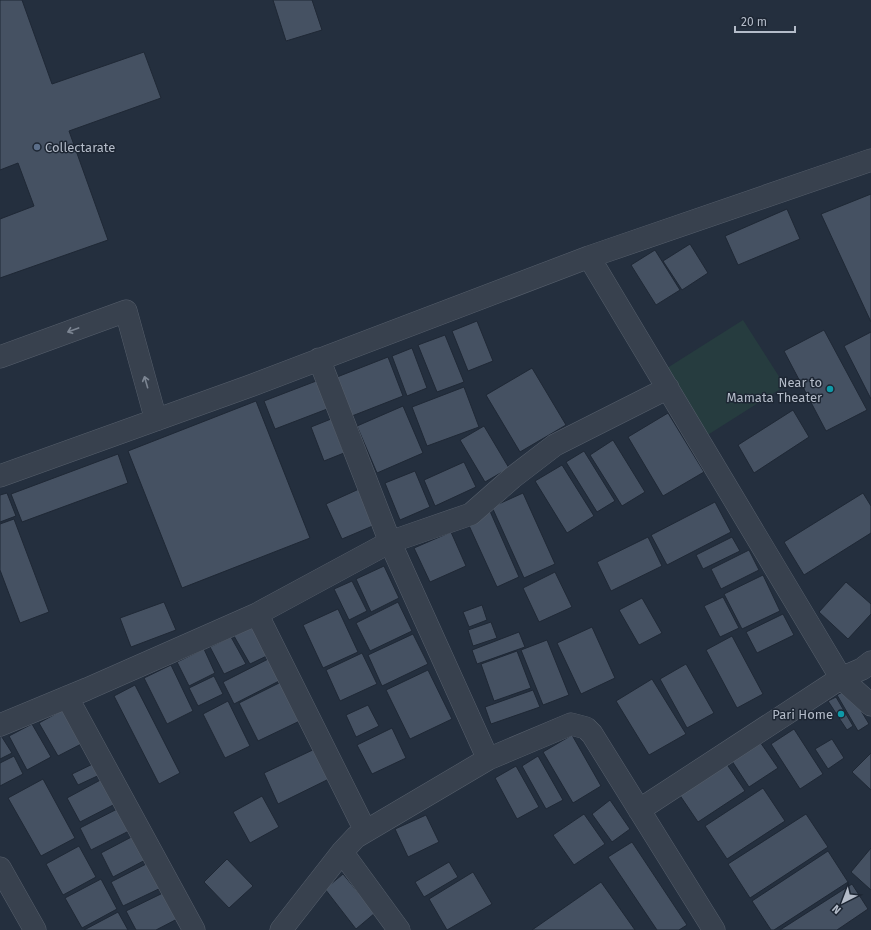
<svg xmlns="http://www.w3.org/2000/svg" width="871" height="930" font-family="'Fira Sans',sans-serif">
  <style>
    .green { fill: #263c3f }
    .building { fill: #455162; stroke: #1f2835 }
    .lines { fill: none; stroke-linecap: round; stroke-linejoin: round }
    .street-casing { stroke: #565f6c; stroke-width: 23 }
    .street { stroke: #38414e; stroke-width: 22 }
    .oneway { stroke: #7c8592 }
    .service-dot { fill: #5c6f8a; stroke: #1d2633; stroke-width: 1.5 }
    .culture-dot { fill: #0f9aa8; stroke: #1d2633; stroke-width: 1.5 }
    .labels { text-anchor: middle; stroke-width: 3; stroke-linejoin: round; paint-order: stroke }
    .poi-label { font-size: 13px; fill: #b4bcc9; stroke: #1d2633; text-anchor: end }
  </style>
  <rect width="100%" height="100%" fill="#242f3e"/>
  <path class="green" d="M743,320L785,386L706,436L664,370Z"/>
  <path class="building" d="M0,0H22L52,84L144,52L161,98L69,131L108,240L0,278V219L34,206L18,163L0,170Z
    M273,0H312L322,30L286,41Z
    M871,194V322L821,214Z
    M787,209L800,239L738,265L725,236Z
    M690,244L708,273L682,290L663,261Z
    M655,250L680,290L656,305L631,265Z
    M477,321L493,361L468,371L452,331Z
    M824,330L867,410L826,431L784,351Z
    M871,332V399L844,346Z
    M445,335L464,382L437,392L418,345Z
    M412,348L427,388L407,396L392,356Z
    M388,357L403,396L352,416L337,377Z
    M532,368L566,425L520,452L486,395Z
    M324,378L335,406L275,429L264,401Z
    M464,387L479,427L427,446L412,407Z
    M256,401L310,538L182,588L128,451Z
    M403,406L423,453L377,473L357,426Z
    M793,410L809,437L754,473L738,445Z
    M668,413L704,472L663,496L628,437Z
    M331,419L344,453L324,461L311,427Z
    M484,426L509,468L485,482L460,440Z
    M613,440L645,492L622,506L590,455Z
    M584,451L615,501L597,512L566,462Z
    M118,454L128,483L22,522L11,494Z
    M464,462L476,487L435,506L424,480Z
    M562,465L594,516L567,533L535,481Z
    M415,471L430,507L400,520L385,483Z
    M359,489L375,525L342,539L326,504Z
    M7,493L16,516L0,522V495Z
    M523,493L555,564L524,578L492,507Z
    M863,493L871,506V533L804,575L784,542Z
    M715,502L731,532L667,565L651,535Z
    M489,509L519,577L497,587L466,519Z
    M14,519L49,612L20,623L0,570V524Z
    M451,532L466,566L430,582L414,548Z
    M648,537L662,566L611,591L597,562Z
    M732,537L740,551L703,569L696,555Z
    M749,550L759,570L721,589L711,569Z
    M384,566L399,598L371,612L356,579Z
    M555,572L572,607L539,622L523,588Z
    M763,575L780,611L742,629L724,594Z
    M352,581L367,611L349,620L334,589Z
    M846,582L871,604V614L848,639L819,612Z
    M723,597L739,628L720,637L704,606Z
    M642,598L662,633L639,645L619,610Z
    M164,602L176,630L131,647L120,618Z
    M398,602L412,631L370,651L356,623Z
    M482,605L487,620L469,627L463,612Z
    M338,609L358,652L323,668L303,625Z
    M783,614L794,635L757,653L746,632Z
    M491,622L497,638L473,646L468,630Z
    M259,624L273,653L250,664L234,636Z
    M592,627L615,678L581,694L557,643Z
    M519,632L525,647L477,664L472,650Z
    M413,634L428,664L382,686L368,655Z
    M732,636L763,694L737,708L706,650Z
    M231,637L246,664L224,674L210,647Z
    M547,640L569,695L543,705L521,650Z
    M204,649L215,673L189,686L177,662Z
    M517,651L531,688L494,701L481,664Z
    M362,653L377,684L340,701L326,670Z
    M274,656L285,678L234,704L223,682Z
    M686,664L714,713L687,728L660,679Z
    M171,665L193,711L167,724L144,678Z
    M428,670L452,719L410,739L386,690Z
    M214,676L223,694L198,706L189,688Z
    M652,679L686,734L649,755L616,701Z
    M285,680L306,718L258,741L239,703Z
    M135,685L180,773L159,784L114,696Z
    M848,689L869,724L858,731L837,695Z
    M533,690L540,707L491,724L485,707Z
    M836,697L853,726L847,730L828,701Z
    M228,701L250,746L225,758L203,714Z
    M368,705L379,726L356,737L346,715Z
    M70,706L89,740L58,756L39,723Z
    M32,724L51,757L27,770L9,736Z
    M392,728L406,758L372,774L357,745Z
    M794,729L823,774L800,789L771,744Z
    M0,734L12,753L0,759Z
    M572,735L601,786L573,803L543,752Z
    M758,739L778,768L749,787L730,758Z
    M832,739L844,758L828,769L815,749Z
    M319,747L333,777L278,804L264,773Z
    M871,753V790L852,772Z
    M14,756L23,774L0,786V763Z
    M538,756L563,800L546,809L522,766Z
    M101,760L106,772L78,785L72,774Z
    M724,760L745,791L698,822L677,791Z
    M516,766L539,807L517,819L495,778Z
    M106,777L119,802L80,822L67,798Z
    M43,779L75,838L41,856L8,798Z
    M763,788L785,821L727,859L705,826Z
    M262,796L279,827L250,843L233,812Z
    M610,800L630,829L612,842L592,814Z
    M123,806L135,828L91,850L80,828Z
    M584,814L605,844L574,865L553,835Z
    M806,814L828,847L750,898L728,864Z
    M426,815L439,842L408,857L395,829Z
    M139,833L151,857L113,877L101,853Z
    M632,842L687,925L679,930H657L608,857Z
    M79,846L96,877L63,895L46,864Z
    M871,848V890L851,872Z
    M828,851L848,882L774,930H771L752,901Z
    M227,859L253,886L229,908L204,882Z
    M152,861L165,886L123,906L111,882Z
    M449,862L458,877L424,897L415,882Z
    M473,872L492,904L447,930L429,899Z
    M343,874L375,913L356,929L325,889Z
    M101,879L117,909L82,928L65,898Z
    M601,882L635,930H532Z
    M852,884L868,909L837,930H780Z
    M169,890L183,916L156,930H136L126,911Z
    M118,912L128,930H84Z"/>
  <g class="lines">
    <defs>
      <path id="street" d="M589,257L841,678L871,705
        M0,357L126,311L156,420
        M319,359L390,542L488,759
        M0,476L250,386L589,257L871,160
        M257,614L365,830
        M67,697L194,930
        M0,725L87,689L257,614L390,542L471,514L512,478L555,445L668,388
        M639,810L841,678L862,669L871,662
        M342,852L399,930
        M0,868L35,930
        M281,930L342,852L356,837L488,759L571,724L586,728L592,734L714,930"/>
    </defs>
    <use href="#street" class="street-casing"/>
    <use href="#street" class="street"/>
  </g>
  <defs><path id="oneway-shaft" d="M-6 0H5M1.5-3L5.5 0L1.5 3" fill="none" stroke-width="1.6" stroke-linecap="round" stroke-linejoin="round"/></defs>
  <g class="oneway">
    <use href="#oneway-shaft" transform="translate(73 330) rotate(160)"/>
    <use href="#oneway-shaft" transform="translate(146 382) rotate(-106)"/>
  </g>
  <circle class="service-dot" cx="37" cy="147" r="4"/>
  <g class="culture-dot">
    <circle cx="830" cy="389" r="4"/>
    <circle cx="841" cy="714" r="4"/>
  </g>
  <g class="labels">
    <g class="poi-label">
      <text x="45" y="152" text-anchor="start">Collectarate</text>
      <text x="822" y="387">Near to<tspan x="822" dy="15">Mamata Theater</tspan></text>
      <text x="833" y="719">Pari Home</text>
    </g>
  </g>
  <g transform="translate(843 902) rotate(222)" stroke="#1d2633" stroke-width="3" paint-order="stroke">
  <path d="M0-3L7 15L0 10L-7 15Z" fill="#b4bcc9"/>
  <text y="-6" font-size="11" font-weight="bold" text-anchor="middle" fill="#b4bcc9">N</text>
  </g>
  <path d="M735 26v6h60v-6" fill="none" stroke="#b4bcc9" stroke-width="2"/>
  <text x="741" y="26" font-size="12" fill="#b4bcc9" stroke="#1d2633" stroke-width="3" paint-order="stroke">20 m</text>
</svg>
